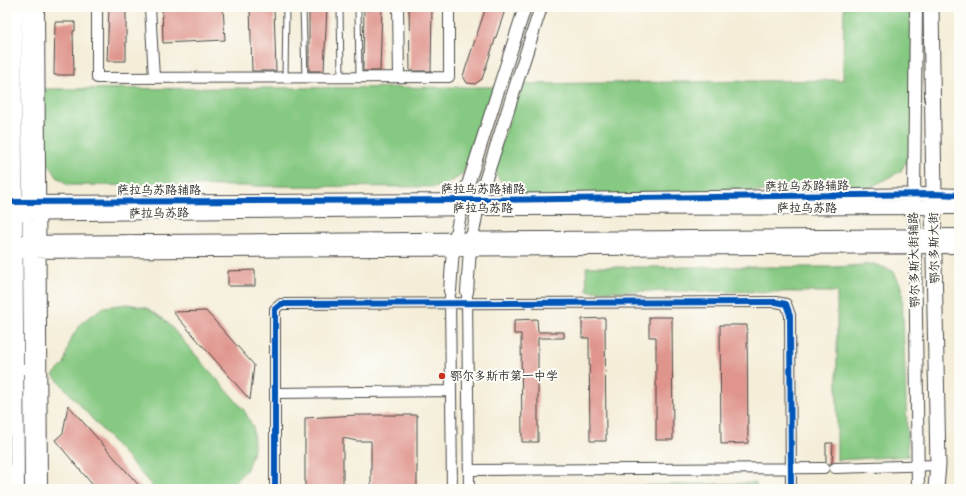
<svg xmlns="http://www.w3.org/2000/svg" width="966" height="496" font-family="Sriracha,'LXGW WenKai TC',sans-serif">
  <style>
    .green { fill: #86c982; stroke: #587a56 }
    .building { fill: #df948c }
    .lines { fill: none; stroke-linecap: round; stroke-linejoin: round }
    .service-casing { stroke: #494845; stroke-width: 7 }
    .minor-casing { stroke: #494845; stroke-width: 12 }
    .tertiary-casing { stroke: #494845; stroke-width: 14 }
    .secondary-casing { stroke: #494845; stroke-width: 16 }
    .primary-casing { stroke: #494845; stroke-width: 17 }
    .service { stroke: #fff; stroke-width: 5 }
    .minor { stroke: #fff; stroke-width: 10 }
    .tertiary { stroke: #fff; stroke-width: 12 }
    .secondary { stroke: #fff; stroke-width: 14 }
    .primary { stroke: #fff; stroke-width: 15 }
    .cycleway-casing { stroke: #fdfcf7; stroke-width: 8 }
    .cycleway { stroke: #0057b8; stroke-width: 6 }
    .poi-dot { fill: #c8321e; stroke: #fdfcf7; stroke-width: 1.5 }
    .labels { text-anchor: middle; stroke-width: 4; stroke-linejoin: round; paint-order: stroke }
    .street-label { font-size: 12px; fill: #2b2b2b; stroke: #fdfcf7 }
    .poi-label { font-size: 12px; fill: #2b2b2b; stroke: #fdfcf7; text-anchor: start }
  </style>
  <rect width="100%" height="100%" fill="#fdfcf7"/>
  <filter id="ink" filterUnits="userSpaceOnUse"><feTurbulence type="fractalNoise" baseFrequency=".025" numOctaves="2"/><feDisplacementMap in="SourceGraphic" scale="8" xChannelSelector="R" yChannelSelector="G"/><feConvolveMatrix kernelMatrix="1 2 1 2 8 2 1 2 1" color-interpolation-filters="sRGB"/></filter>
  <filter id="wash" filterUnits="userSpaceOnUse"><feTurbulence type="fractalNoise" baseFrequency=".012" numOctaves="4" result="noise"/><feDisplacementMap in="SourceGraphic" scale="16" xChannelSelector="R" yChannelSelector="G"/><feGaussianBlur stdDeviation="0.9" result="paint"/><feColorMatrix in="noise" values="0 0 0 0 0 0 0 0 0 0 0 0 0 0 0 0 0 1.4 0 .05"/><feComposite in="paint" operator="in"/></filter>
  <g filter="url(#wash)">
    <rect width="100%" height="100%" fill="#f4edd8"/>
    <path class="green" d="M844,7H913V149L901,171L869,188L514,199L493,170L521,84L843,80Z
      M496,87L475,146L462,175L441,187L68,185L57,177L47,161L44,89Z
      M874,264L893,271L902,287L908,456L837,460V292L587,291L586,267H837Z
      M128,304L147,308L165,320L244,410L253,427L254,448L247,469L230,487L226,489H155L53,375L64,364L70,340L82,322L104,307Z
      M756,483V489H579V487Z"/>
    <g id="blocks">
      <path class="building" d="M109,7H126V61H107Z
        M162,7H223L225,40L163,43Z
        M250,7H274L276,71H252Z
        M309,7H327L324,71H309Z
        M364,7H382L380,71H363Z
        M409,7H432L431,71H410Z
        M486,7H506L482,79L475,84L467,83L463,76Z
        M55,22H75V31H73L74,75H54Z
        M255,270V286H228V271Z
        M206,311L254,365L250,400L173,312Z
        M649,317H672L673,440H656V337H649Z
        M605,318L606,441H590L589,338H582V319Z
        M537,319L538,332H564V338H538V442H522L521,334H514V320Z
        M720,325H747L748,443L721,444Z
        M68,405L142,489H96L55,440L63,433Z
        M357,415H417V489H371V441H357L343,438V489H305V418Z
        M826,443H833L832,462L829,465L826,462Z"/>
    </g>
  </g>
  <g filter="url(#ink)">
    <use href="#blocks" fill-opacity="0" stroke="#494845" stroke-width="1"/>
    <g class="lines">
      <defs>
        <path id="service" d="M303,7L305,78
          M340,7L341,78
          M358,7L359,77
          M285,78L286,7"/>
        <path id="minor" d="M97,7V78L449,77V7
          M150,7L154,78
          M398,7L399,77
          M450,297L452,489
          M467,297L469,489
          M276,393L451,391
          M835,468L938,465
          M469,470L824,468
          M7,484L17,487
          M275,489V309L281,304L776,302L786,304L790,315L791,489"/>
        <path id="tertiary" d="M38,7L41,489
          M916,7L914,196L913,208L915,235L918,489
          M7,202L479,200L934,194L959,195
          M7,252L959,247
          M450,291L453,249L463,200L525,7
          M467,292L470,249L479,200L541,7"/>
        <path id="secondary" d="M14,7L17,489
          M28,7L32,489
          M7,214L477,208L959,207
          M7,243L959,236"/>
        <path id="primary" d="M931,7L934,194L933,208L938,465L936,489"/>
      </defs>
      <use href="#service" class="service-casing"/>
      <use href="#minor" class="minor-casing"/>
      <use href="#tertiary" class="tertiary-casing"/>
      <use href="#secondary" class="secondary-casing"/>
      <use href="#primary" class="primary-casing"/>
      <use href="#service" class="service"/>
      <use href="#minor" class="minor"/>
      <use href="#tertiary" class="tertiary"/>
      <use href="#secondary" class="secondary"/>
      <use href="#primary" class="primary"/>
      <defs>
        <path id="cycleway" d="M7,202L479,200L934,194L959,195
          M275,489V309L281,304L776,302L786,304L790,315L791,489"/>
      </defs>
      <use href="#cycleway" class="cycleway-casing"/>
      <use href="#cycleway" class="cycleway"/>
    </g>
  </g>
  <circle class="poi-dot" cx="442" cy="376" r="4"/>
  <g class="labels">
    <g class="street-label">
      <text transform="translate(807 186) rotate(-1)" y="4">萨拉乌苏路辅路</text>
      <text x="483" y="193">萨拉乌苏路辅路</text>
      <text x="159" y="194">萨拉乌苏路辅路</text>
      <text x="483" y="212">萨拉乌苏路</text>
      <text x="807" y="212">萨拉乌苏路</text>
      <text transform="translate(159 213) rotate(-1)" y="4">萨拉乌苏路</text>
      <text transform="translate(934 248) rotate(-91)" y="4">鄂尔多斯大街</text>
      <text transform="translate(914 260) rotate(-91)" y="4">鄂尔多斯大街辅路</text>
    </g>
    <g class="poi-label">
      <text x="450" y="380">鄂尔多斯市第一中学</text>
    </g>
  </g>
  <rect width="966" height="496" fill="none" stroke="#fdfcf7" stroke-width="24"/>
</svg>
